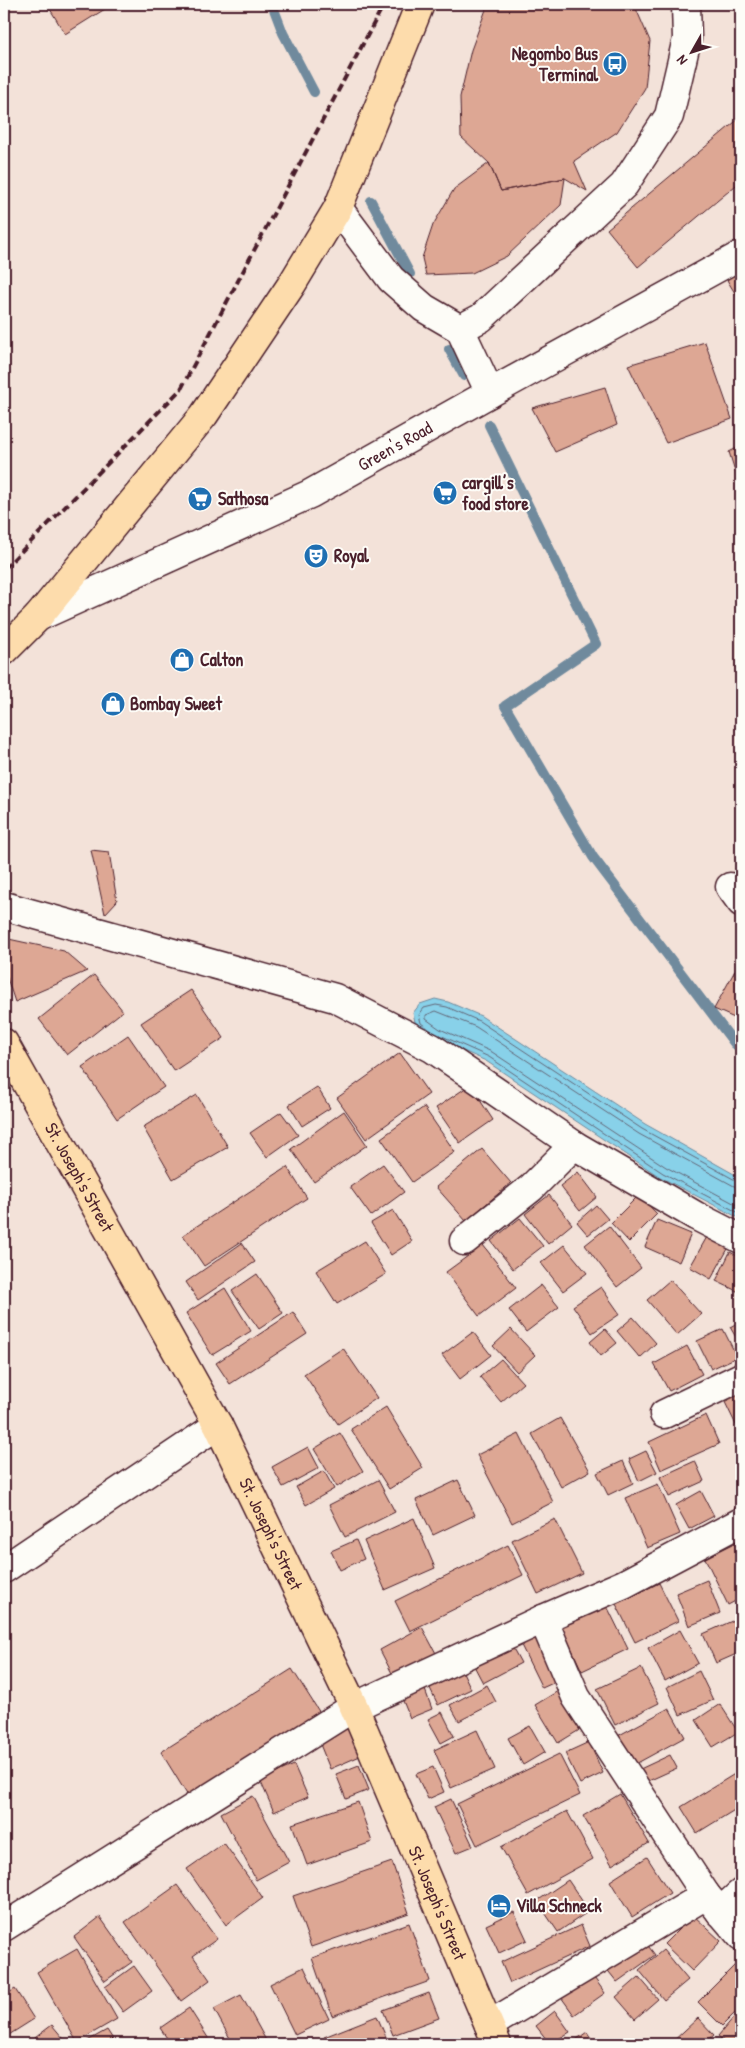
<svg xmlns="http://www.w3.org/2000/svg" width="745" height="2048" font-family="'Patrick Hand',sans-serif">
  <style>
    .water { fill: #88d1e9; stroke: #6f8a9d }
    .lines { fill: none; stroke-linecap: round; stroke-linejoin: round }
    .shore { stroke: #636677; stroke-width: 1 }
    .stream { stroke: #6f8a9d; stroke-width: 10 }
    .building { fill: #dda794; stroke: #4a1f2b }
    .minor-casing { stroke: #4a1f2b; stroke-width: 31 }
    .major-casing { stroke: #4a1f2b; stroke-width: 31 }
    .minor { stroke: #fdfcf7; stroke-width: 28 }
    .major { stroke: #fddcac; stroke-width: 28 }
    .rail { stroke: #4a1f2b; stroke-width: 4; stroke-dasharray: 8 4; stroke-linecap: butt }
    .labels { text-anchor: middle; stroke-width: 4; stroke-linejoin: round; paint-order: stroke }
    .poi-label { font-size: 18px; font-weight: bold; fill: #4a1f2b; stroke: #fdfcf7; text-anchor: start }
    .street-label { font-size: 18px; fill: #4a1f2b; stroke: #fdfcf7 }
  </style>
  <rect width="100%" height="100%" fill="#f3e2d9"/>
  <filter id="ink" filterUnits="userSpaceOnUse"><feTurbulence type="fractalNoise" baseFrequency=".02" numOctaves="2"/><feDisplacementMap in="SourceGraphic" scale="10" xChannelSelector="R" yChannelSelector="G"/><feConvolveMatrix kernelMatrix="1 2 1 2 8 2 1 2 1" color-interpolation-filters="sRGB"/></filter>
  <g filter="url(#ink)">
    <path class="water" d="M435,999L448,1002L481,1016L645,1124L741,1178V1219L660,1177L486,1061L434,1038L416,1026L413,1013L420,1004Z"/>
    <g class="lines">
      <path class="shore" d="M433,1032L421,1023L419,1015L424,1008L436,1005L447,1007L479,1021L642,1129L737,1181L741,1182
        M442,1036L489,1057L663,1173L741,1214
        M741,1188L734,1186L639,1134L476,1027L436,1011L426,1015V1019L440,1029L492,1052L666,1167L741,1207"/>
      <path class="stream" d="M272,4L283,33L314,92
        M371,201L410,274
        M449,349L464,376
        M489,425L596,644L505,706L593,857L735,1044L741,1049"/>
    </g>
    <path class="building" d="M47,4H113L65,34Z
      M488,4H634L650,41L645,88L617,132L574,161L587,191L565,178L501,191L489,163L461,137L460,97L471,50Z
      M741,117V181L638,267L607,229Z
      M489,163L501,191L565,178L561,205L507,256L472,273L426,275L422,258L433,225L454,189Z
      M741,265V303L724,275Z
      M705,342L732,419L666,443L628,365Z
      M605,387L617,425L555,452L532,408Z
      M741,446V490L729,452Z
      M91,850L109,852L117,901L105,914Z
      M4,938L64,951L87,971L15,1002L4,969Z
      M738,965L741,966V1021L714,1009Z
      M94,975L123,1011L67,1055L39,1019Z
      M191,990L224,1038L174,1071L141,1023Z
      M128,1035L164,1087L117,1119L82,1067Z
      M400,1053L429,1094L366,1139L337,1098Z
      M470,1085L493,1120L460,1143L436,1108Z
      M317,1087L330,1108L302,1126L289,1105Z
      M197,1095L228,1147L173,1179L143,1127Z
      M424,1107L455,1152L412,1182L381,1138Z
      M344,1111L367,1145L314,1182L291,1149Z
      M281,1112L298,1135L267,1157L250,1133Z
      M482,1149L511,1183L466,1221L436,1187Z
      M383,1164L404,1192L371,1216L350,1187Z
      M287,1167L307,1198L204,1266L183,1235Z
      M578,1172L597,1197L580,1211L560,1186Z
      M549,1195L572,1224L548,1244L525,1214Z
      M639,1195L657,1214L629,1242L611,1223Z
      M596,1205L608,1219L588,1235L577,1222Z
      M393,1210L412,1241L391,1255L371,1223Z
      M520,1218L543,1246L513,1269L491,1241Z
      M657,1220L691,1234L679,1262L645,1247Z
      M609,1226L641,1268L617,1287L585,1245Z
      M708,1235L729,1247L711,1279L690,1267Z
      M365,1241L386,1274L337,1304L316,1271Z
      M242,1243L255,1262L198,1300L186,1282Z
      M483,1245L516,1288L479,1316L446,1272Z
      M564,1245L587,1273L563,1291L541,1263Z
      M730,1252L741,1258V1289L739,1292L716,1281Z
      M257,1274L283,1313L259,1329L232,1291Z
      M670,1280L701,1314L677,1335L647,1300Z
      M541,1285L559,1307L526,1332L509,1310Z
      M601,1287L620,1314L592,1333L573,1306Z
      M225,1288L251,1331L212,1355L186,1313Z
      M293,1312L307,1334L230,1384L216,1363Z
      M633,1317L656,1343L640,1358L617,1331Z
      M741,1321V1346L730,1327Z
      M511,1329L535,1355L517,1372L493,1346Z
      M605,1329L617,1343L601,1356L590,1342Z
      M723,1329L737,1357L711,1369L697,1341Z
      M473,1332L491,1355L460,1379L442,1355Z
      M687,1346L702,1374L669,1391L654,1364Z
      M343,1348L377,1398L338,1424L304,1374Z
      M501,1359L523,1383L501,1402L480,1377Z
      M741,1386V1425L737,1427L722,1396Z
      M386,1407L423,1468L389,1489L351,1429Z
      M706,1415L719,1444L661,1470L649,1442Z
      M560,1418L590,1471L561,1487L532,1434Z
      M340,1433L363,1471L337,1487L314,1449Z
      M519,1434L553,1502L512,1523L477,1455Z
      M308,1447L319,1468L283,1487L272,1467Z
      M646,1451L657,1472L639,1481L629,1459Z
      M623,1461L633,1483L608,1495L597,1473Z
      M695,1461L704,1481L669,1497L660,1477Z
      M324,1471L334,1489L306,1505L296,1487Z
      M378,1480L395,1512L345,1537L329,1505Z
      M458,1480L475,1515L433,1535L416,1500Z
      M658,1484L680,1534L647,1548L625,1498Z
      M701,1491L714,1516L689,1529L676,1505Z
      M414,1518L435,1568L385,1590L364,1541Z
      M555,1519L582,1573L538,1594L512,1540Z
      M356,1540L364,1559L340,1570L331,1551Z
      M737,1542L741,1551V1598L728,1605L705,1558Z
      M508,1545L523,1575L410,1631L395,1601Z
      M707,1580L720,1613L689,1626L676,1593Z
      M659,1583L678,1621L635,1642L616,1604Z
      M605,1602L628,1649L582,1671L560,1624Z
      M741,1617V1652L716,1663L703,1634Z
      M422,1627L438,1657L395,1679L380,1650Z
      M540,1629L564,1678L542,1688L518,1639Z
      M680,1630L698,1663L665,1681L648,1648Z
      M509,1641L521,1663L483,1683L471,1660Z
      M641,1668L659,1703L615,1725L597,1689Z
      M292,1669L320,1713L188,1796L161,1752Z
      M462,1670L471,1689L438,1705L429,1686Z
      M699,1671L713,1700L680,1715L667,1687Z
      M487,1685L496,1702L459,1721L450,1705Z
      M424,1687L432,1709L410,1718L401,1696Z
      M563,1688L586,1726L558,1743L535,1705Z
      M720,1704L738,1732L713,1747L696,1720Z
      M669,1708L685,1737L630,1767L614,1738Z
      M442,1712L454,1736L441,1743L428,1719Z
      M347,1725L360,1756L330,1769L317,1737Z
      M530,1726L545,1752L523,1765L508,1738Z
      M477,1730L495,1769L451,1788L434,1750Z
      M589,1742L603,1773L580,1784L565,1753Z
      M559,1754L580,1795L477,1845L457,1804Z
      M670,1755L677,1768L644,1783L638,1770Z
      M294,1765L308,1797L274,1812L260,1780Z
      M359,1765L369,1790L346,1799L336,1774Z
      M433,1767L444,1792L428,1799L416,1774Z
      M741,1770V1806L697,1833L681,1807Z
      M620,1794L649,1843L612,1865L583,1816Z
      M253,1796L289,1862L256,1880L221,1813Z
      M451,1799L473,1846L456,1853L434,1807Z
      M358,1802L372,1842L307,1865L292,1824Z
      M567,1811L593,1859L528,1895L501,1847Z
      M224,1843L263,1898L226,1925L187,1869Z
      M647,1857L670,1893L632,1917L610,1881Z
      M392,1862L409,1913L311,1947L293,1896Z
      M568,1880L589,1911L558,1932L537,1901Z
      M177,1885L217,1939L193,1956L210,1980L181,2001L125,1922Z
      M514,1912L527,1940L499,1953L486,1925Z
      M693,1915L721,1941L692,1971L664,1944Z
      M100,1917L132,1962L105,1981L74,1937Z
      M409,1923L430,1981L332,2016L312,1958Z
      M581,1925L590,1946L510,1983L501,1962Z
      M643,1939L655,1955L617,1982L605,1967Z
      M77,1949L117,2019L77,2042L37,1972Z
      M663,1950L688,1980L664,2000L639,1970Z
      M739,1961L741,1964V2007L722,2026L698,2002Z
      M134,1966L152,1991L123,2012L105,1987Z
      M304,1967L329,2019L295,2035L270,1984Z
      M592,1975L605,1993L574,2015L561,1997Z
      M639,1977L658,1999L635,2019L616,1997Z
      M15,1989L34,2019L4,2038V1996Z
      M429,1993L439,2018L393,2035L383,2010Z
      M241,1995L268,2044H233L214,2009Z
      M189,2008L212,2044H171L160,2028Z
      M555,2011L570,2032L550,2044L536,2026Z
      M377,2016L389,2044H327L324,2037Z
      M734,2017L741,2023V2041L738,2044H727L718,2036Z
      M698,2018L714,2035L704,2044H670Z
      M52,2025L68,2044H27Z
      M107,2030L116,2044H82Z
      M587,2032L595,2044H570Z"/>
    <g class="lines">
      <defs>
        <g id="minor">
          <path d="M338,208L391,279L424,308L460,329L490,393"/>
          <path d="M460,329L481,318L624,185L669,116L687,39L686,4"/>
          <path id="s1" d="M38,617L310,494L490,393L741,255"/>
          <path d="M730,887L741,902"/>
          <path d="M4,906L335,998L432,1048L574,1145L696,1216L741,1239"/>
          <path d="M464,1241L531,1188L574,1145"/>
          <path d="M664,1414L741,1377"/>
          <path d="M4,1569L218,1425"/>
          <path d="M543,1619L576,1697L706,1895L741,1936"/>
          <path d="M720,1912L741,1893"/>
          <path d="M4,1927L354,1707L543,1619L624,1584L741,1522"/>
          <path d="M489,2025L706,1895"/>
        </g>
        <g id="major">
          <path d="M4,651L38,617L204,415L292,284L338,208L420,4"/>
          <path id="s2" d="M4,1043L218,1425L354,1707L497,2044"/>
        </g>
      </defs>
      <use href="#minor" class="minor-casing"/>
      <use href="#major" class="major-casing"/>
      <use href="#minor" class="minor"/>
      <use href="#major" class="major"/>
      <path class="rail" d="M4,569L181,389L384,4"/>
    </g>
  </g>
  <defs>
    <symbol id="bus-disc" viewBox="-11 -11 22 22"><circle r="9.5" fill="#1f6fb2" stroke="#fdfcf7"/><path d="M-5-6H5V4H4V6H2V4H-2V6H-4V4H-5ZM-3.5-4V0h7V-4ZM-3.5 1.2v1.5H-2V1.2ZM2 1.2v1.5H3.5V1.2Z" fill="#fff"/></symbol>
    <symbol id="supermarket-disc" viewBox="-11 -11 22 22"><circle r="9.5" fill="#1f6fb2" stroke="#fdfcf7"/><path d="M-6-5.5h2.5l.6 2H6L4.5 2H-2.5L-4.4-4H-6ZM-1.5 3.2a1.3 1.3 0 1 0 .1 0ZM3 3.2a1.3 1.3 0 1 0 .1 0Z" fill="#fff"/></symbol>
    <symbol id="theatre-disc" viewBox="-11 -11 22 22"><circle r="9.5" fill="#1f6fb2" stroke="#fdfcf7"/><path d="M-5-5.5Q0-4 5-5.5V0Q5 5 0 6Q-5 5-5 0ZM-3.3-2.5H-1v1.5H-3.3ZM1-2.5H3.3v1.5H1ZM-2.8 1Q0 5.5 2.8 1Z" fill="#fff"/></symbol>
    <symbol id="shop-disc" viewBox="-11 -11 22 22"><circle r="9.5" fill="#1f6fb2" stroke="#fdfcf7"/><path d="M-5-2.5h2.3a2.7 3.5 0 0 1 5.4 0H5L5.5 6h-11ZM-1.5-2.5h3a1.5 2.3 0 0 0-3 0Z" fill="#fff"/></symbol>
    <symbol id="hotel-disc" viewBox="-11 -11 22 22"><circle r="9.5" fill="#1f6fb2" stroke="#fdfcf7"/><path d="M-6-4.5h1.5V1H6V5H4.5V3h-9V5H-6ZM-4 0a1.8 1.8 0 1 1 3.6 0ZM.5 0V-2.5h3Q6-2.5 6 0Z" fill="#fff"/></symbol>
  </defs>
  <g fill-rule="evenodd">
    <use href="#bus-disc" x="601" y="50" width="28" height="28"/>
    <use href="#supermarket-disc" x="431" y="479" width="28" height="28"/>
    <use href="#supermarket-disc" x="186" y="485" width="28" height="28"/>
    <use href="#theatre-disc" x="302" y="542" width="28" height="28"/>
    <use href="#shop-disc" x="168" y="646" width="28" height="28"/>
    <use href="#shop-disc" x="99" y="690" width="28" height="28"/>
    <use href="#hotel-disc" x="485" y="1892" width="28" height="28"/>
  </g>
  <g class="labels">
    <g class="poi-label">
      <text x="598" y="60" text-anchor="end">Negombo Bus<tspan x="598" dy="21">Terminal</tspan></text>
      <text x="462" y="489">cargill’s<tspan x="462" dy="21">food store</tspan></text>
      <text x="218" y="505">Sathosa</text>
      <text x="334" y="562">Royal</text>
      <text x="200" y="666">Calton</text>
      <text x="130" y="710">Bombay Sweet</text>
      <text x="516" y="1912">Villa Schneck</text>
    </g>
    <g class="street-label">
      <text dy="6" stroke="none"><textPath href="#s1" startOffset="396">Green's Road</textPath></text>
      <text dy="6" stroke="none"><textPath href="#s2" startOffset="154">St. Joseph's Street</textPath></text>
      <text dy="6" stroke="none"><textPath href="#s2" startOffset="559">St. Joseph's Street</textPath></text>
      <text dy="6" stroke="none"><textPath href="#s2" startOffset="964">St. Joseph's Street</textPath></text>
    </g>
  </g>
  <rect width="745" height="2048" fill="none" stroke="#fdfcf7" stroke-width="20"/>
  <rect x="10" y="10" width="725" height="2028" fill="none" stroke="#4a1f2b" stroke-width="2" filter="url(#ink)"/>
  <g transform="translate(692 52) rotate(231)" stroke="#fdfcf7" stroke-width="4" paint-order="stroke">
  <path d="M0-4L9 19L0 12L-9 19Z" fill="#4a1f2b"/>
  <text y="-8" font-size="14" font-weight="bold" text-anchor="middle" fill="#4a1f2b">N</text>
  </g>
</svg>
